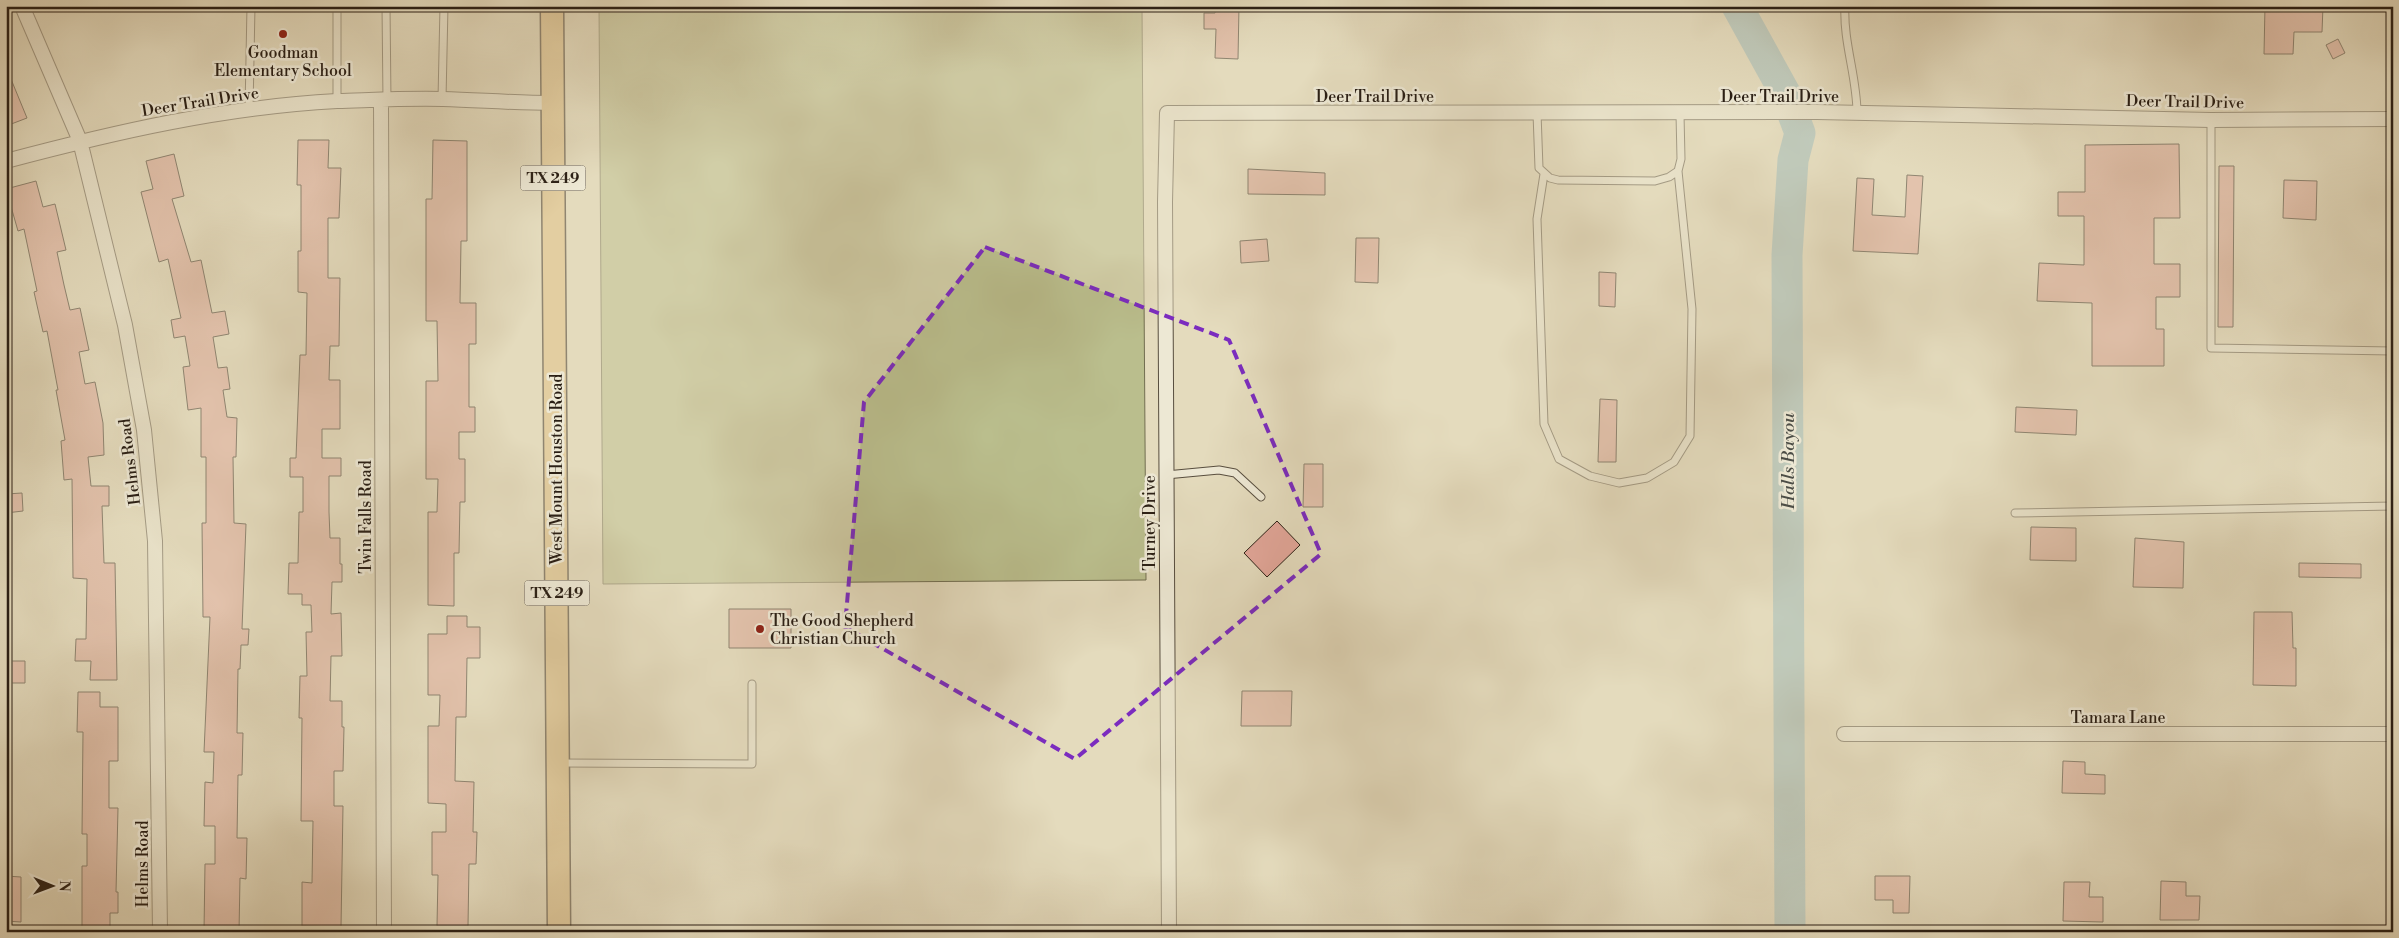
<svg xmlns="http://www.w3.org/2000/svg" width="2399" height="938" font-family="'Libre Bodoni',serif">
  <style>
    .green { fill: #babe8d; stroke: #726e51 }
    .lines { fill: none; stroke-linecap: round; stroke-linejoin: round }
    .river { stroke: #98b9ba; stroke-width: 31 }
    .building { fill: #e2a699; stroke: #2a1f15 }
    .lane-casing { stroke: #584e3f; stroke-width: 9 }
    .street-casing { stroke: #584e3f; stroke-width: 16 }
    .primary-casing { stroke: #2a1f15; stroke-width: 25 }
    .lane { stroke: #ede8d4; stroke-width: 7 }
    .street { stroke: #ede8d4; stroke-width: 14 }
    .primary { stroke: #e2be7e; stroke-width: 22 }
    .marked { fill: none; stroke: #7b2cbf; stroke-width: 4; stroke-dasharray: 10 6; stroke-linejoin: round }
    .poi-dot { fill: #8f2418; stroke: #ede8d4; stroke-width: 2 }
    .labels { text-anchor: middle; stroke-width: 5; stroke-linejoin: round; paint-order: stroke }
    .shield { fill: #ede8d4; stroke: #645b4e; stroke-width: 1 }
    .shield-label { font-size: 15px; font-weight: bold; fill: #2a1f15 }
    .poi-label { font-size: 16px; fill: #2a1f15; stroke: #ede8d4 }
    .street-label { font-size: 16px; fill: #2a1f15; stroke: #ede8d4 }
    .water-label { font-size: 18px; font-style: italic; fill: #4b4d47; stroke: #ede8d4 }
  </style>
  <rect width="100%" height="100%" fill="#e4dbbd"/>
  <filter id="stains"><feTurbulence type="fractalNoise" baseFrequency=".004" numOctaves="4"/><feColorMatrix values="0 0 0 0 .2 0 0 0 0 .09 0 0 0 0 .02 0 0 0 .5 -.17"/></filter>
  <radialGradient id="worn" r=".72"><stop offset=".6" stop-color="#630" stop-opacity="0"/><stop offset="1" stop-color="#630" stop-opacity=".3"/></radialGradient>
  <path class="green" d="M599,6H1142L1146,580L603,584Z"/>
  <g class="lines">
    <path class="river" d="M1737,6L1785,93L1800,133L1793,160L1787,255L1790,932"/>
  </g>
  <path class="building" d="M1216,6H1239L1238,59L1215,58L1216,29H1204V13H1215Z
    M2265,6H2323L2322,32H2294L2293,54H2264Z
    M2338,39L2345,53L2333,59L2326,45Z
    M6,67L27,118L6,126Z
    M298,140H329L328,168H341L339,218H328V278H340L339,346H330L329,380H340V429H322V458H341V476H329V512L330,538H340V564H342V582H332L331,614L341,613L342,656H331L330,701H342V727H344L343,771H334V806H343L341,927L302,926V882L312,883L313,821H301L302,718H299L300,676H307L306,632H312L311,605H302V594H288L289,563H298L299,512H303V477H290V458H296L300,355H306L307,293L298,292V251H301V185H297Z
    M433,140L467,141V241H461L460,303H476V344H469V407H475V432H459V459H465V502H460L459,553H454V606L428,605V512H437L438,479H426V381H438L437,321H426V199H432Z
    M2179,144L2180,218H2154V264H2180V297H2156V329H2164V366H2092V303L2037,301L2039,263L2084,265V216H2058V192H2085V145Z
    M174,154L184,196L172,199L191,262L201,260L212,313L225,311L229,334L213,337L218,368L227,367L230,389L223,390L227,417L237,418L236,457H233L234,523L246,524L242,629H249L248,645H241L240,669H238L237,733H243L242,775H238L237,838H247L246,879L240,878L239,932L204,931L205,864H215V826H204L205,782L213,783L214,752H204L210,617H203L202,523H206V457H201V408L188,410L183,367L190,366L185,336L174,338L171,320L181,318L168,259L159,262L141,192L153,189L146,161Z
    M2219,166H2234L2233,327H2218Z
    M1248,169L1325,173V195L1248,194Z
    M1907,175L1923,176L1918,254L1853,251L1857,178L1874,179L1872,215L1905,217Z
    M2284,180L2317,181L2316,220L2283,218Z
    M36,181L43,207L55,204L66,250L57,252L64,285L70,310L80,308L89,350L79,352L85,384L95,382L103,423L104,455L88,457L91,486H109V506H102L104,563H115L117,680H90L91,661H75L76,639H86L87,579L73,578L72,479L64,480L61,441L65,440L56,390H58L47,331L43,332L34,292L37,291L24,229L18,231L6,189Z
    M1356,238H1379L1378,283L1355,282Z
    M1267,239L1269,261L1241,263L1240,241Z
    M1599,272L1616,273L1615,307L1599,306Z
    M1600,399L1617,400L1616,462H1598Z
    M2016,407L2077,410L2076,435L2015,432Z
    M1304,464H1323V507H1303Z
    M22,493L23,511L6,513V494Z
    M1277,521L1300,545L1267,577L1244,553Z
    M2031,527L2076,528V561L2030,560Z
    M2135,538L2184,542L2183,588L2133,587Z
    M2299,563L2361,564V578L2299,577Z
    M729,609H791V648H729Z
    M2254,612H2292L2293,648H2296V686L2253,685Z
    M447,616H467V627H480V658H467L466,717H456L455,781L474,782L473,832H477L476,864H469L468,926H437L438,875H432V832H446V804L428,803V726H439L440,695H428V634H447Z
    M6,661H25V683H6Z
    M1242,691H1292L1291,726H1241Z
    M78,692H100V707H118V761H109V808H118L116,892H118V913H110V932H82V866H87V834H82L83,732H77Z
    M2063,761L2085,762V774L2105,775V794L2062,793Z
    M6,876L21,877V922L6,921Z
    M1875,876H1910L1909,913H1893V900H1875Z
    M2161,881L2186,882V896H2200L2199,920H2160Z
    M2064,882H2090L2089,897H2103V922L2063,921Z"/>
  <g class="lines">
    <defs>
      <path id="lane" d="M337,6V101
        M386,6L387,101
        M1845,6C1843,42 1857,77 1857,113
        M442,99L444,6
        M249,110L251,6
        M1537,113L1539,168L1550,178L1558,180L1655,181L1669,177L1678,171L1681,159L1680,114
        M2211,120V348L2393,351
        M1544,174L1537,219L1544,424L1559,459L1590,476L1619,483L1647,478L1674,462L1690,436L1692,309L1678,171
        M1166,475L1219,470L1235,473L1261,497
        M2015,513L2393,506
        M561,763L752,764V684"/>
      <path id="street" d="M22,6L80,141L125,325L144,430L155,541L160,932
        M381,101L384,932
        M6,161C115,132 224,107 337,101C372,100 408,98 443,99C479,100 515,103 552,103
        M1844,734H2393
        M1169,932L1165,202L1167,113L1817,112L2211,120L2393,119"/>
      <path id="primary" d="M552,6L559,932"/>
    </defs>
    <use href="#lane" class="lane-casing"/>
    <use href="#street" class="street-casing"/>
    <use href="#primary" class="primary-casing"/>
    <use href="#lane" class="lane"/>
    <use href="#street" class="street"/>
    <use href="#primary" class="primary"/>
  </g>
  <path d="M0 0H2399V938H0ZM985,247L1229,340L1321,554L1075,759L845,627L864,402Z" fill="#e4dbbd" fill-opacity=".55" fill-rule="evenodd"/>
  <path class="marked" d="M985,247L1229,340L1321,554L1075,759L845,627L864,402Z"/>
  <g class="poi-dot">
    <circle cx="283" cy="34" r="5"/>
    <circle cx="760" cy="629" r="5"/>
  </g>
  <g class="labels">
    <g class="shield">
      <rect x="520.5" y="165.5" width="65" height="25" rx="4"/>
      <rect x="524.5" y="580.5" width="65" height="25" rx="4"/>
    </g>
    <g class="shield-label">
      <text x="553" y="183">TX 249</text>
      <text x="557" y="598">TX 249</text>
    </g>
    <g class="poi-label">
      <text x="283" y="58">Goodman<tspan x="283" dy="18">Elementary School</tspan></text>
      <text x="770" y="626" text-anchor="start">The Good Shepherd<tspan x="770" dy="18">Christian Church</tspan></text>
    </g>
    <g class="street-label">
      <text x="1375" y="102">Deer Trail Drive</text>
      <text x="1780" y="102">Deer Trail Drive</text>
      <text transform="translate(200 101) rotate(-9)" y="6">Deer Trail Drive</text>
      <text transform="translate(2185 101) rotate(1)" y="6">Deer Trail Drive</text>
      <text transform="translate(129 462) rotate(-97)" y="6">Helms Road</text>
      <text transform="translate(556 469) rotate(-90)" y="6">West Mount Houston Road</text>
      <text transform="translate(365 517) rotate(-90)" y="6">Twin Falls Road</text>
      <text transform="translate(1149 523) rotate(-90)" y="6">Turney Drive</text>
      <text x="2118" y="723">Tamara Lane</text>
      <text transform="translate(142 864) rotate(-90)" y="6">Helms Road</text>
    </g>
    <g class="water-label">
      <text transform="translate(1788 461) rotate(-90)" y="6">Halls Bayou</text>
    </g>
  </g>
  <rect width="2399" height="938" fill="none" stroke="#e4dbbd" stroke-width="25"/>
  <rect x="8" y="8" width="2384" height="923" fill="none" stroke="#2a1f15" stroke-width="2.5"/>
  <rect x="12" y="12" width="2374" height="913" fill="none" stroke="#2a1f15"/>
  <g transform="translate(52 886) rotate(91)" stroke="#ede8d4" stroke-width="4" paint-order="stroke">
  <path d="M0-4L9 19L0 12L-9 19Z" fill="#2a1f15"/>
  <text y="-8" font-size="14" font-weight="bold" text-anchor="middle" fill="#2a1f15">N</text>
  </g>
  <rect width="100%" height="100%" filter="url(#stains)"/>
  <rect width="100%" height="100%" fill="url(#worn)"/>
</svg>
